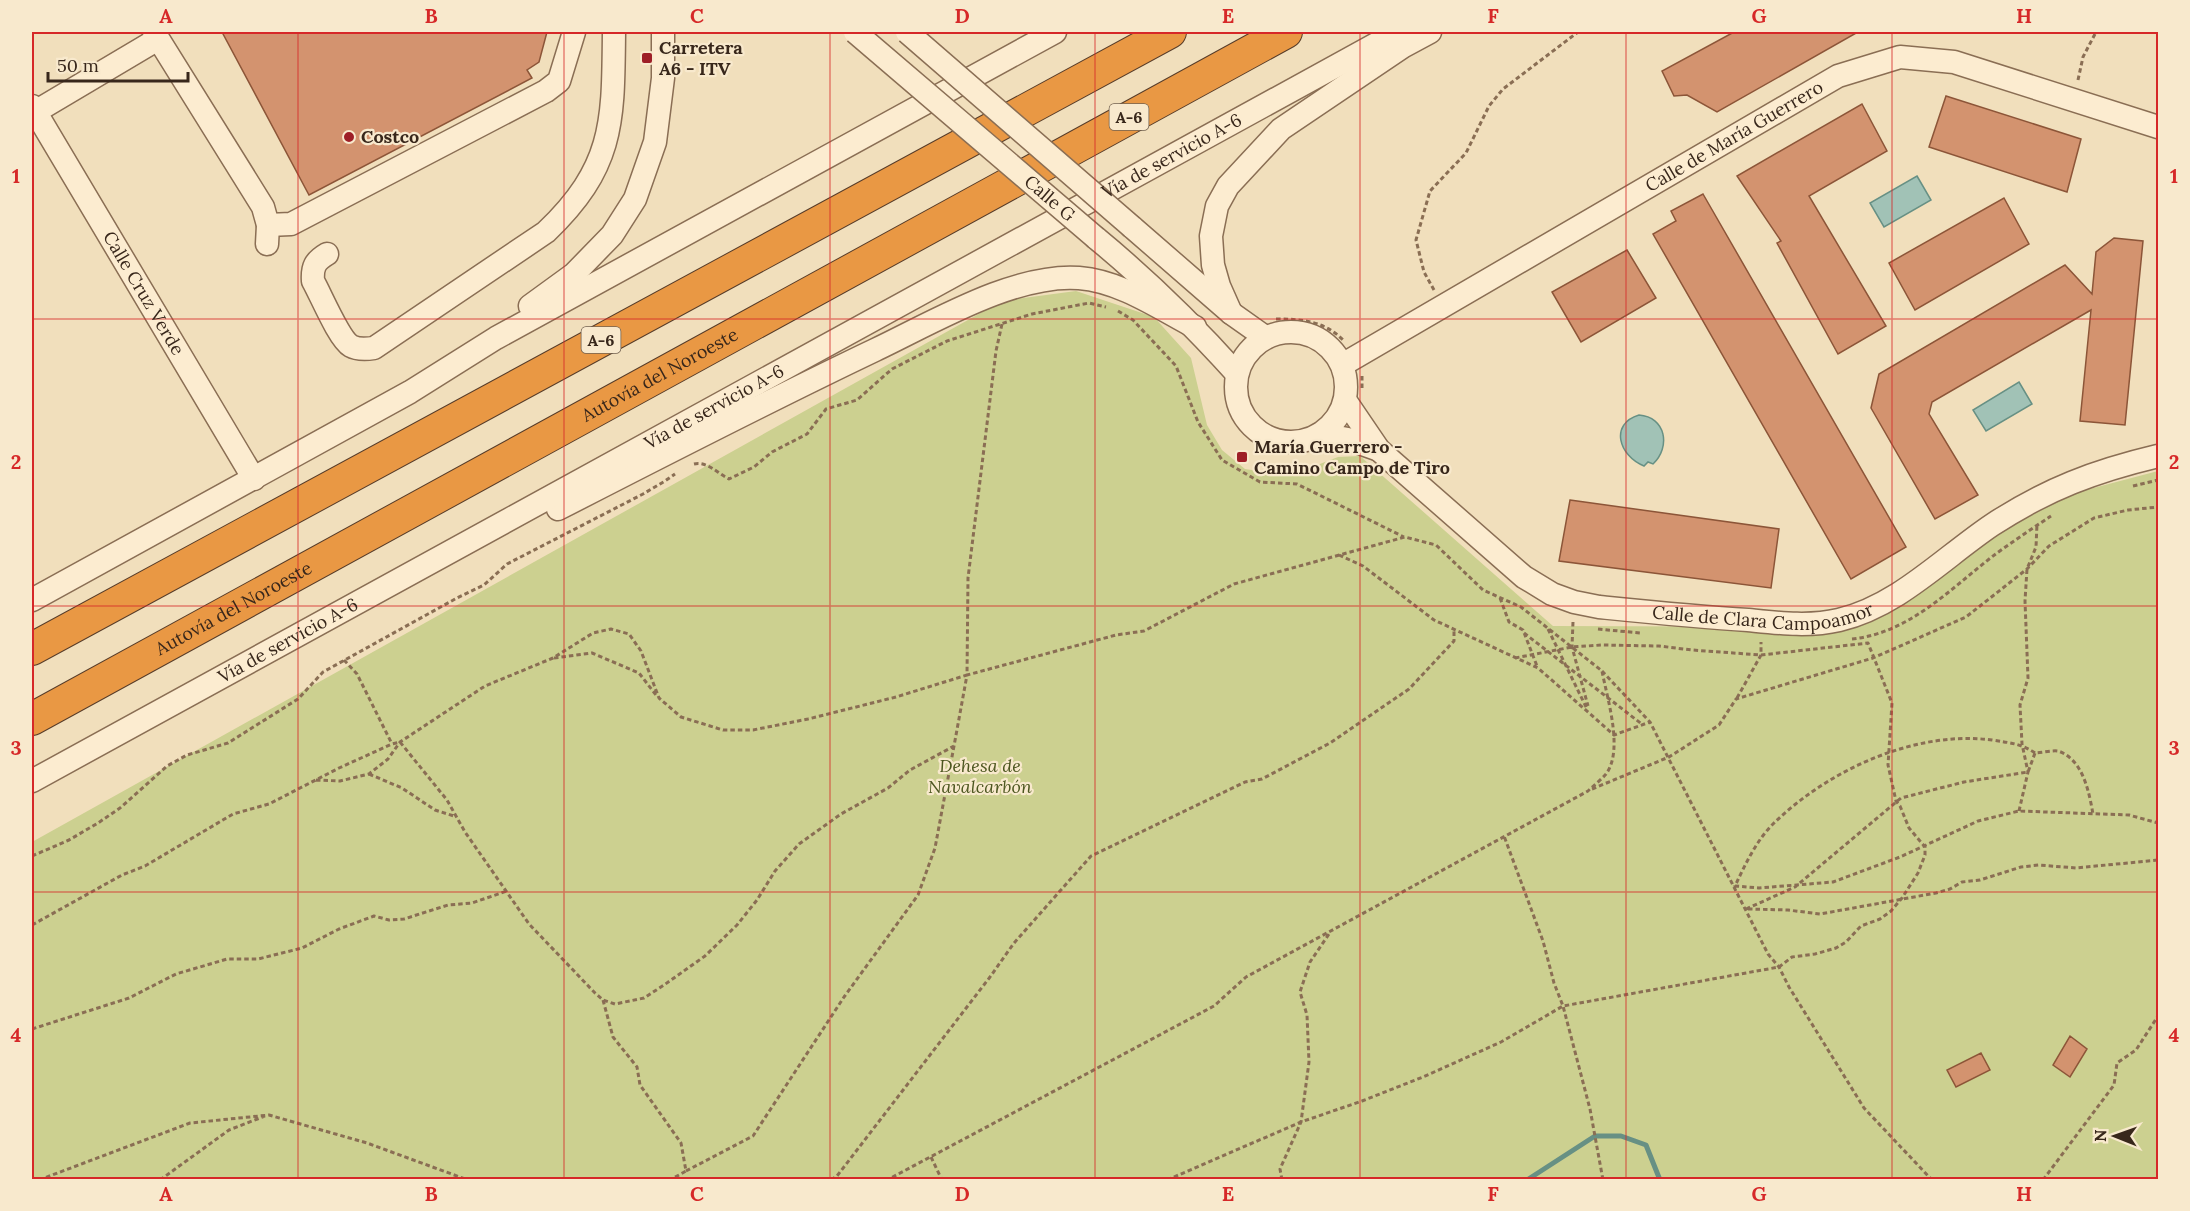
<svg xmlns="http://www.w3.org/2000/svg" width="2190" height="1211" font-family="Lora,serif">
  <style>
    .green { fill: #ccd090 }
    .water { fill: #a1c2b6; stroke: #679084; stroke-width: 1.5 }
    .lines { fill: none; stroke-linecap: round; stroke-linejoin: round }
    .stream { stroke: #679084; stroke-width: 5 }
    .building { fill: #d3936f; stroke: #8c5538; stroke-width: 1.5 }
    .minor-casing { stroke: #8a6e54; stroke-width: 25 }
    .highway-casing { stroke: #573c29; stroke-width: 34 }
    .path { stroke: #8a6e54; stroke-width: 3; stroke-dasharray: 4.5 3; stroke-linecap: butt }
    .minor { stroke: #fcecd0; stroke-width: 22 }
    .highway { stroke: #e99844; stroke-width: 32 }
    .minor-bridge-casing { stroke: #8a6e54; stroke-width: 25; stroke-linecap: butt }
    .minor-bridge { stroke: #fcecd0; stroke-width: 22 }
    .grid { fill: none; stroke: #d62828; stroke-width: 1.5; stroke-opacity: 0.55 }
    .poi-dot { fill: #9e1f27; stroke: #f8e9cd; stroke-width: 2 }
    .labels { text-anchor: middle; stroke-width: 4.5; stroke-linejoin: round; paint-order: stroke }
    .shield { fill: #f8e9cd; stroke: #726150; stroke-width: 1.5 }
    .shield-label { font-size: 16px; font-weight: bold; fill: #38271b }
    .poi-label { font-size: 18px; font-weight: bold; fill: #38271b; stroke: #f8e9cd; text-anchor: start }
    .street-label { font-size: 18px; fill: #38271b; stroke: #f8e9cd }
    .park-label { font-size: 18px; font-style: italic; fill: #4c561f; stroke: #f8e9cd }
    .neatline { fill: none; stroke: #d62828; stroke-width: 2 }
    .grid-label { font-size: 20px; text-anchor: middle; font-weight: bold; fill: #d62828 }
  </style>
  <rect width="100%" height="100%" fill="#f1dfbc"/>
  <path class="green" d="M1076,291L1154,317L1191,358L1207,425L1222,450L1245,469L1279,474L1299,472L1338,457L1360,456L1553,626L1859,627L2048,500L2158,471V1179H32V842L1002,301Z"/>
  <path class="water" d="M1917,176L1931,200L1884,227L1870,203Z
    M2019,382L2032,404L1986,431L1973,410Z
    M1639,415C1666,417 1671,447 1653,464L1648,462L1644,466C1619,456 1609,424 1639,415Z"/>
  <g class="lines">
    <path class="stream" d="M1527,1180L1595,1136H1621L1646,1145L1660,1180"/>
  </g>
  <path class="building" d="M222,32H547L539,62L527,70L532,78L309,195Z
    M1734,32H1858L1717,112L1687,95L1674,96L1662,71Z
    M1946,96L2081,139L2067,192L1929,147Z
    M1862,104L1887,151L1809,196L1886,326L1838,354L1777,243L1781,241L1737,176Z
    M1703,194L1906,547L1851,579L1653,234L1676,221L1671,211Z
    M2004,198L2029,244L1915,310L1889,263Z
    M2114,238L2143,241L2125,425L2080,421L2091,310L1932,402L1929,414L1978,495L1935,519L1871,408L1879,374L2065,265L2092,294L2096,252Z
    M1627,250L1656,298L1581,342L1552,292Z
    M1570,500L1779,529L1771,588L1559,561Z
    M2070,1036L2087,1049L2070,1077L2053,1065Z
    M1981,1053L1990,1070L1956,1087L1947,1070Z"/>
  <g class="lines">
    <defs>
      <g id="minor">
        <path d="M154,32L263,207L268,225L267,244"/>
        <path id="s1" d="M32,106L254,479"/>
        <path d="M35,112L158,39"/>
        <path d="M268,225L291,224L546,91L559,81L574,32"/>
        <path d="M1132,227L1231,313L1265,337"/>
        <path d="M1096,238C1147,280 1193,325 1237,374"/>
        <path d="M327,254C315,261 312,267 313,281C321,295 339,339 351,346C358,350 367,349 374,348L546,232C615,166 613,121 614,32"/>
        <path d="M530,306L574,274L612,235L635,199L655,142L663,78V32"/>
        <path d="M1231,313L1219,286L1213,265L1211,236L1217,206L1228,186L1281,129L1404,46L1430,32"/>
        <circle cx="1291" cy="387" r="55"/>
        <path id="s2" d="M1342,365L1838,76L1900,57L1954,62L2158,127"/>
        <path id="s3" d="M1345,400L1379,450L1524,577L1552,594L1574,602L1599,607C1649,612 1698,617 1748,620C1778,623 1809,627 1839,620C1898,606 1943,558 1992,525C2047,489 2095,471 2158,456"/>
        <path d="M1320,434L1348,439L1379,450"/>
        <path d="M558,509C663,455 768,401 875,350C932,323 1015,273 1079,278C1120,281 1159,308 1195,327"/>
        <path d="M32,600L410,392L496,338L1055,32"/>
        <path id="s4" d="M32,781L1398,32"/>
      </g>
      <g id="highway">
        <path d="M32,649L1170,32"/>
        <path id="s5" d="M32,719L1286,32"/>
      </g>
    </defs>
    <use href="#minor" class="minor-casing"/>
    <use href="#highway" class="highway-casing"/>
    <path class="path" d="M2078,80L2083,57L2096,32
      M1434,290L1424,272L1416,240L1430,191L1466,153L1489,106L1503,89L1578,32
      M1118,311L1133,320L1176,366L1198,422L1222,460L1260,482L1297,484L1404,537
      M1276,319C1302,319 1325,321 1344,341
      M1362,376V390
      M694,464C707,461 717,473 729,479L754,467L772,452L807,434L826,409L857,400L892,369L947,341L1032,314L1089,303L1106,307
      M2133,486L2158,480
      M1339,555L1363,566L1434,620L1538,668L1614,735L1650,722
      M1500,598L1509,622L1523,630L1537,666
      M1573,622L1572,647L1588,706
      M1548,629L1587,709
      M1598,629L1640,633
      M1524,633L1643,725
      M1852,639C1911,633 1953,586 1997,553C2015,540 2033,528 2051,516
      M554,658L592,653L639,673L656,695
      M1515,658L1572,647L1602,645L1659,646L1692,650L1761,655L1868,643L1892,703L1888,765L1896,801L1900,806L1909,828L1925,847V855L1918,873L1902,898L1891,911L1880,919L1861,926L1846,942L1836,948L1815,954L1792,957L1779,967L1563,1006L1590,1109L1603,1180
      M344,660L357,674L392,744
      M1602,671L1650,722L1768,954L1779,967L1789,987L1864,1108L1932,1180
      M1737,698L1761,655V642
      M2035,753C2020,743 2010,743 1992,740C1915,730 1828,770 1773,824C1756,841 1745,865 1735,886L1759,888L1833,882L1900,857L1978,821L2019,811L2129,815L2158,823
      M369,774L402,788L435,810L454,816
      M316,780L340,781L369,774L388,759L400,742L485,686L553,658L593,633L611,629L629,634L641,651L659,698L681,717L723,730H753L808,719L896,697L967,675L968,578L996,351L1002,324
      M1592,789L1669,757L1719,725L1736,699L1873,658L1966,617L2027,569L2049,546L2094,518L2128,510L2158,507
      M2019,811L2028,772L2022,744L2020,705L2028,678L2025,601L2027,569L2036,547L2037,524
      M32,856L69,840L98,823L120,808L167,766L187,755L228,743L298,699L323,672L457,598L484,585L507,564L643,494L665,481L675,474
      M1746,909L1795,887L1901,798L1964,782L2028,772L2035,753C2041,753 2052,750 2058,751C2083,759 2089,792 2093,814
      M1748,909L1788,910L1820,914L1936,893L1950,889L1962,882L1980,880L2021,867L2039,865L2076,868L2158,860
      M32,925L122,875L145,866L233,814L269,804L339,768L392,744L400,742L447,800L465,832L529,924L595,993L603,1000L615,1004L644,998L664,985L705,956L737,925L757,900L775,871L799,844L841,814L888,788L910,770L954,746L967,675L1116,635L1144,631L1234,584L1405,537L1436,545L1483,590L1521,607L1602,671C1607,698 1624,750 1606,774C1601,780 1594,785 1588,791L1246,977L1214,1006L887,1180
      M603,1000L613,1037L637,1067L640,1085L681,1143L686,1171L670,1180
      M32,1029L129,998L176,974L227,959H258L302,948L339,929L374,916L389,920L404,919L448,905L472,903L507,891
      M931,1157L942,1180
      M686,1171L753,1136L844,997L918,895L935,848L954,746
      M39,1180L190,1123L269,1115L367,1143L468,1180
      M160,1180L229,1130L265,1116
      M831,1180L837,1176L990,977L1014,943L1091,856L1245,782L1262,779L1330,743L1409,689L1454,641V630
      M1167,1180L1301,1122L1362,1101L1423,1077L1501,1042L1563,1006L1554,983L1543,941L1504,836
      M1282,1180L1280,1169L1301,1122L1309,1062L1307,1015L1300,992L1310,962L1329,934
      M2043,1180L2114,1085L2117,1063L2136,1050L2158,1016"/>
    <use href="#minor" class="minor"/>
    <use href="#highway" class="highway"/>
    <defs>
      <g id="minor-bridge">
        <path id="s6" d="M855,32L1096,238"/>
        <path d="M907,32L1132,227"/>
      </g>
    </defs>
    <use href="#minor-bridge" class="minor-bridge-casing"/>
    <use href="#minor-bridge" class="minor-bridge"/>
  </g>
  <path class="grid" d="M298,32V1180M564,32V1180M830,32V1180M1095,32V1180M1360,32V1180M1626,32V1180M1892,32V1180M32,319H2158M32,606H2158M32,892H2158"/>
  <g class="poi-dot">
    <rect x="641" y="52" width="12" height="12" rx="3"/>
    <circle cx="349" cy="137" r="6"/>
    <rect x="1236" y="451" width="12" height="12" rx="3"/>
  </g>
  <g class="labels">
    <g class="shield">
      <rect x="1109.5" y="104" width="39" height="26" rx="4.5"/>
      <rect x="581.5" y="327" width="39" height="26" rx="4.5"/>
    </g>
    <g class="shield-label">
      <text x="1129" y="123">A-6</text>
      <text x="601" y="346">A-6</text>
    </g>
    <g class="poi-label">
      <text x="659" y="54">Carretera<tspan x="659" dy="21">A6 - ITV</tspan></text>
      <text x="361" y="143">Costco</text>
      <text x="1254" y="453">María Guerrero -<tspan x="1254" dy="21">Camino Campo de Tiro</tspan></text>
    </g>
    <g class="street-label">
      <text dy="6" stroke="none"><textPath href="#s2" startOffset="454">Calle de María Guerrero</textPath></text>
      <text dy="6" stroke="none"><textPath href="#s4" startOffset="1300">Vía de servicio A-6</textPath></text>
      <text dy="6" stroke="none"><textPath href="#s6" startOffset="256">Calle G</textPath></text>
      <text dy="6" stroke="none"><textPath href="#s1" startOffset="218">Calle Cruz Verde</textPath></text>
      <text dy="6" stroke="none"><textPath href="#s5" startOffset="716">Autovía del Noroeste</textPath></text>
      <text dy="6" stroke="none"><textPath href="#s4" startOffset="778">Vía de servicio A-6</textPath></text>
      <text dy="6" stroke="none"><textPath href="#s3" startOffset="500">Calle de Clara Campoamor</textPath></text>
      <text dy="6" stroke="none"><textPath href="#s5" startOffset="230">Autovía del Noroeste</textPath></text>
      <text dy="6" stroke="none"><textPath href="#s4" startOffset="292">Vía de servicio A-6</textPath></text>
    </g>
    <g class="park-label">
      <text x="980" y="772">Dehesa de<tspan x="980" dy="21">Navalcarbón</tspan></text>
    </g>
  </g>
  <rect width="2190" height="1211" fill="none" stroke="#f8e9cd" stroke-width="66"/>
  <g transform="translate(2115 1136) rotate(271)" stroke="#f8e9cd" stroke-width="4.5" paint-order="stroke">
  <path d="M0-4.5L10 22L0 15L-10 22Z" fill="#38271b"/>
  <text y="-9" font-size="16" font-weight="bold" text-anchor="middle" fill="#38271b">N</text>
  </g>
  <path d="M48 72v9h140v-9" fill="none" stroke="#38271b" stroke-width="3"/>
  <text x="57" y="72" font-size="18" fill="#38271b" stroke="#f8e9cd" stroke-width="4.5" paint-order="stroke">50 m</text>
  <rect x="33" y="33" width="2124" height="1145" class="neatline"/>
  <g class="grid-label">
    <text x="166" y="23">A</text>
    <text x="431" y="23">B</text>
    <text x="697" y="23">C</text>
    <text x="962" y="23">D</text>
    <text x="1228" y="23">E</text>
    <text x="1493" y="23">F</text>
    <text x="1759" y="23">G</text>
    <text x="2024" y="23">H</text>
    <text x="16" y="183">1</text>
    <text x="2174" y="183">1</text>
    <text x="16" y="469">2</text>
    <text x="2174" y="469">2</text>
    <text x="16" y="755">3</text>
    <text x="2174" y="755">3</text>
    <text x="16" y="1042">4</text>
    <text x="2174" y="1042">4</text>
    <text x="166" y="1201">A</text>
    <text x="431" y="1201">B</text>
    <text x="697" y="1201">C</text>
    <text x="962" y="1201">D</text>
    <text x="1228" y="1201">E</text>
    <text x="1493" y="1201">F</text>
    <text x="1759" y="1201">G</text>
    <text x="2024" y="1201">H</text>
  </g>
</svg>
